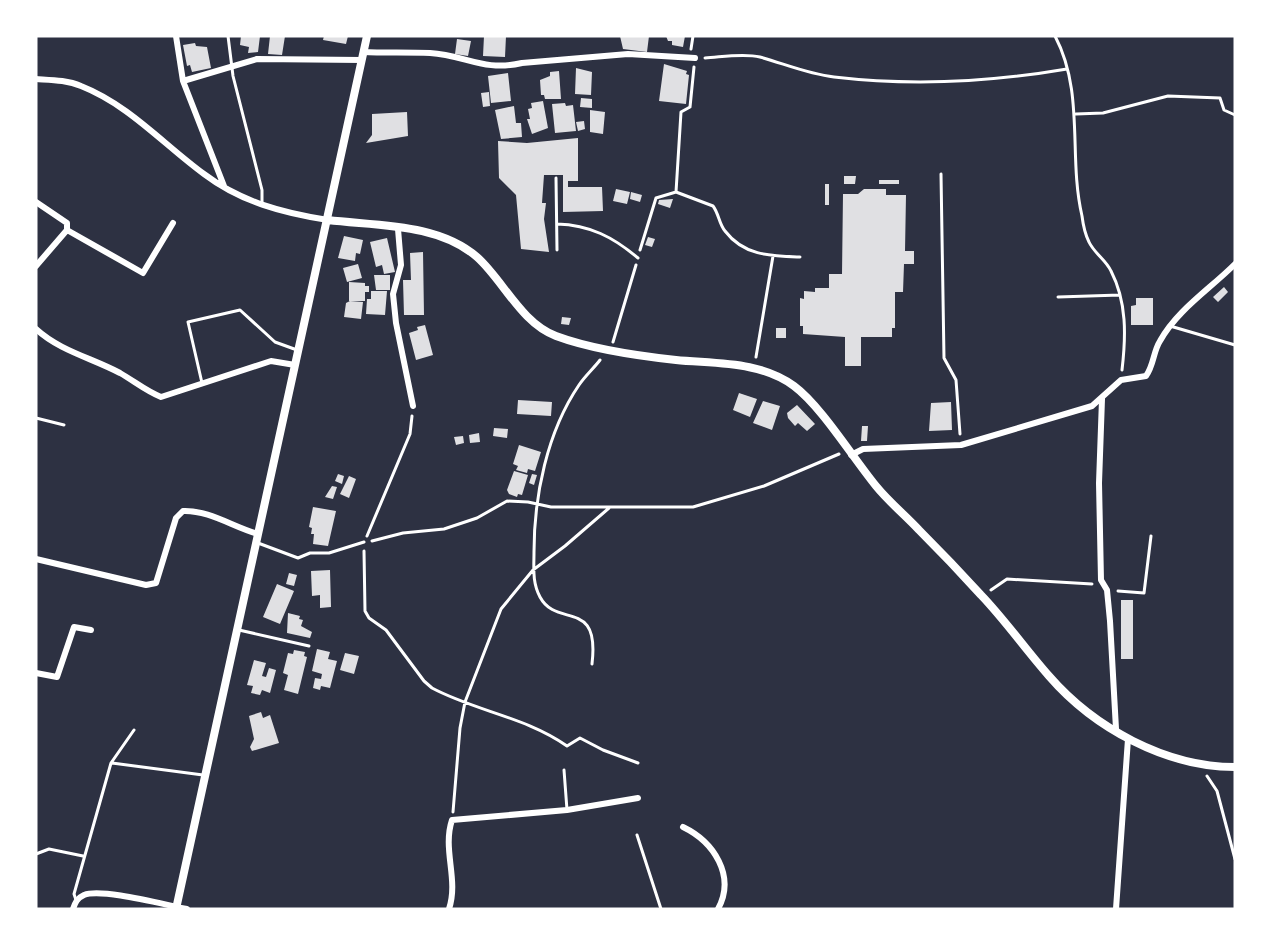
<svg xmlns="http://www.w3.org/2000/svg" width="1271" height="945" font-family="Poppins,sans-serif">
  <style>
    .building { fill: #e0e0e3 }
    .lines { fill: none; stroke-linecap: round; stroke-linejoin: round }
    .path { stroke: #fff; stroke-width: 3 }
    .service { stroke: #fff; stroke-width: 3 }
    .minor { stroke: #fff; stroke-width: 6 }
    .tertiary { stroke: #fff; stroke-width: 8 }
  </style>
  <rect width="100%" height="100%" fill="#2d3142"/>
  <path class="building" d="M241,36H260L258,52L248,53L249,47L240,45Z
    M270,36H285L282,55L268,54Z
    M324,36H348L346,44L323,40Z
    M484,36H506L505,57L483,56Z
    M620,36H649L647,52L623,49Z
    M666,36H685L683,47L672,45V41H668Z
    M457,39L471,41L468,56L455,54Z
    M195,43L196,46L207,47L211,68L192,72L190,65L187,66L183,45Z
    M664,64L687,71L686,74L689,75L686,104L659,101Z
    M576,68L592,72L591,95L575,94Z
    M559,71L561,99H545L544,95H541L540,80L550,76V72Z
    M508,73L511,101L491,103L488,76Z
    M489,92L490,106L483,107L481,93Z
    M581,98L592,99V108L580,107Z
    M543,101L548,128L532,134L527,119H530L528,109L532,108L531,103Z
    M565,103L566,106L573,105L576,131L555,133L552,104Z
    M514,106L516,123H521L522,137L501,139L495,110Z
    M590,110L605,112L603,134L590,132Z
    M407,112L408,136L366,143L372,135V114Z
    M584,121L585,129L578,131L576,122Z
    M578,138V181H568V187H602L603,211L563,212V175H544L542,203H546L544,219L549,252L521,249L516,195L499,178L498,141L527,143Z
    M844,176H856L855,184H844Z
    M879,180H899V184H879Z
    M825,184H829V205H825Z
    M616,189L630,192L627,204L613,201Z
    M864,189H886V195H906L905,251H914V264H904L903,292H895V328H892V337H861V366H845V337L803,334V326H800V298L804,299V291L815,292V288H829V274H842L843,194H858Z
    M631,192L642,195L640,202L630,199Z
    M673,199L670,208L658,204L659,200Z
    M344,236L363,240L360,254L356,253L355,261L338,258Z
    M648,237L655,239L652,247L645,245Z
    M387,238L395,272L384,274L382,265L376,267L370,242Z
    M423,252L424,315H404L403,280H411L410,253Z
    M358,264L362,278L347,282L343,268Z
    M374,275H390V290H376Z
    M349,282L365,283V286H369V292H365V301H349Z
    M1224,287L1228,292L1218,302L1213,297Z
    M371,291H387L385,315L366,314L367,299H371Z
    M1136,298H1153V325H1131V306L1136,305Z
    M350,301L363,302L361,319L344,317L346,303Z
    M562,317L571,318L569,325L561,324Z
    M425,325L433,355L416,360L409,333L418,330L417,327Z
    M776,328H786V338H776Z
    M739,393L757,399L750,417L733,410Z
    M518,400L552,402L551,416L517,414Z
    M763,401L780,406L772,430L753,423Z
    M951,402L952,430L929,431L931,403Z
    M797,405L815,424L807,431L798,423L795,426L788,418L787,413Z
    M862,426H868L867,441H861Z
    M494,428L508,429L507,438L493,436Z
    M479,433L480,442L470,443L469,435Z
    M463,436L464,443L456,445L454,437Z
    M519,445L541,452L535,471L528,469L527,473L516,470L518,466L513,464Z
    M514,471L528,475L522,495L518,494L517,497L509,494L507,490Z
    M338,474L344,476L342,484L335,481Z
    M532,474L537,475L534,485L529,483Z
    M349,476L356,479L349,498L340,494Z
    M332,486L337,487L333,499L325,497Z
    M313,507L336,511L328,546L313,544L314,534H311L312,528L309,527Z
    M330,570L331,607L320,608V595L312,596L311,571Z
    M289,573L297,575L294,586L286,584Z
    M277,584L294,591L280,624L263,617Z
    M1121,600H1133V659H1121Z
    M288,613L300,616L299,619L303,620L301,626L312,632L310,638L287,633Z
    M317,649L330,652L328,659L337,661L330,688L321,686L320,690L313,688L315,678L321,679L322,674L312,671Z
    M294,650L305,652L304,656L307,657L298,694L284,690L288,675L283,673L288,653L293,654Z
    M345,653L359,656L354,674L340,670Z
    M254,660L266,663L262,676L266,677L269,668L276,670L270,693L262,690L260,695L251,693L253,686L247,685Z
    M261,712L263,718L270,715L279,743L252,751L250,747L254,739L249,716Z"/>
  <g class="lines">
    <path class="path" d="M1055,36C1085,93 1068,156 1082,216C1083,224 1085,234 1089,242C1094,253 1106,260 1111,271C1127,302 1126,336 1122,370
      M691,49L693,36
      M705,58C722,57 743,53 760,57C785,64 808,74 834,77C911,86 991,82 1067,69
      M1076,114L1103,113L1168,96L1220,98L1224,110L1235,115
      M941,174L944,358L956,380L960,434
      M676,192L713,206C719,214 719,224 725,231C744,256 771,256 800,257
      M640,250L656,198L676,192L681,112L690,107L694,67
      M1058,297L1120,295
      M613,342L636,265
      M756,357L773,256
      M367,536L410,434L412,416
      M372,541L403,533L444,529L477,518L507,501L528,502L551,507H693L764,486L839,454
      M364,551L365,611L369,618L386,630L424,681L432,688C475,711 526,717 567,746L580,738L603,750L638,763
      M991,590L1007,579L1092,584
      M1118,591L1144,593L1151,536
      M592,664C600,597 557,629 540,597C532,582 534,568 534,552C534,496 547,432 579,385C585,376 594,368 600,360
      M1207,776L1217,791L1235,859
      M453,812L460,728L465,702L501,609L533,570L565,546L609,508"/>
    <path class="service" d="M228,36L233,76L262,190V204
      M556,178L557,250
      M557,224C590,225 613,237 638,258
      M1170,326L1235,345
      M202,383L188,322L240,310L275,342L297,350
      M36,418L64,425
      M258,543L298,558L310,553H329L364,542
      M239,630L309,646
      M112,763L203,775
      M564,770L567,810
      M637,835L661,909
      M36,854L49,849L83,856
      M76,900L74,894L111,763L134,730"/>
    <path class="minor" d="M176,36L183,81L224,186
      M363,52C385,53 408,52 430,53C465,55 484,72 522,63L628,54L695,58
      M36,79C51,80 67,80 81,86C129,105 163,144 204,174C241,202 283,213 328,220
      M183,81L257,59L362,60
      M36,202L67,223V230L36,266
      M398,229L401,265L393,294L396,323L413,406
      M67,230L143,273L173,223
      M36,329C60,351 92,358 120,373C134,381 146,391 161,397L271,361L295,365
      M1102,399L1099,483L1101,580L1107,590L1110,621L1116,729
      M851,455L863,449L961,445L1092,406L1121,380L1146,376C1154,365 1153,352 1160,341C1177,310 1210,289 1235,264
      M36,559L146,585L156,583L176,518L183,511C209,510 233,527 258,534
      M36,673L57,677L74,627L91,630
      M683,827C714,842 736,876 718,909
      M73,909C75,903 77,898 84,895C102,888 165,905 187,909
      M449,909C459,879 442,850 452,820L567,810L638,798
      M1116,909L1128,739"/>
    <path class="tertiary" d="M328,220C377,226 438,223 477,257C503,280 521,323 556,336C591,349 639,356 676,360C716,364 760,361 794,386C821,406 853,458 876,486C889,502 905,515 919,530C940,551 961,573 981,595C1005,620 1026,650 1049,676C1094,728 1166,767 1235,767
      M176,909L367,36"/>
  </g>
  <rect width="1271" height="945" fill="none" stroke="#ffffff" stroke-width="75"/>
</svg>
